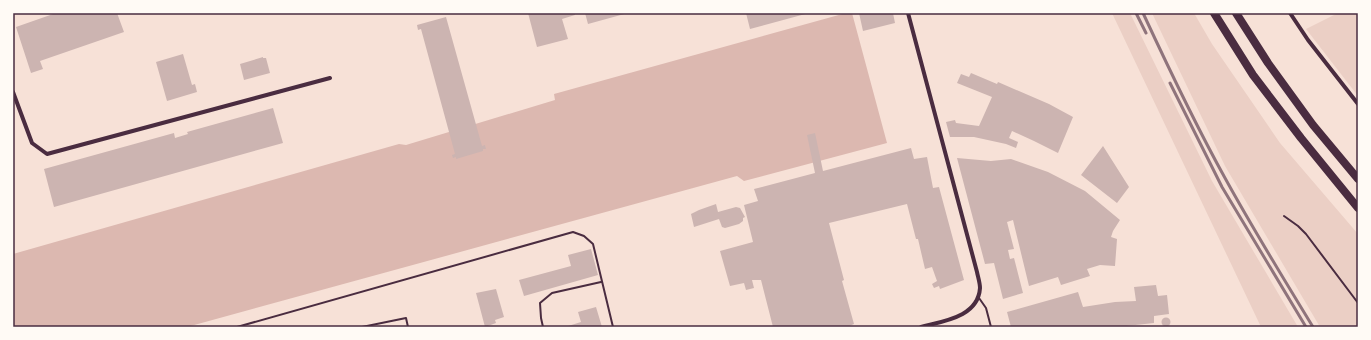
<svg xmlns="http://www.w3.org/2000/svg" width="1371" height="340" font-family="'Varela Round',sans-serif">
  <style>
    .green { fill: #ebcfc5 }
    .water { fill: #dcb8b0 }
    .building { fill: #ccb4b1 }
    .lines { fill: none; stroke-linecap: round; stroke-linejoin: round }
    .path { stroke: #4a2c40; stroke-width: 2 }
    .service { stroke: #4a2c40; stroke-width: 2 }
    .minor { stroke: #4a2c40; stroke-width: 4 }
    .motorway { stroke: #4a2c40; stroke-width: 8 }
    .rail { stroke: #8f747c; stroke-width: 3 }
    .neatline { fill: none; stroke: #4a2c40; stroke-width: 1.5 }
  </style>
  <rect width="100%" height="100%" fill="#f7e1d7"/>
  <path class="green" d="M1112,13H1130L1212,181L1298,327H1261Z
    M1152,13H1194L1212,44L1280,143L1358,234V327H1320L1225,166Z
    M1338,13H1358V96L1306,29Z"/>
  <path class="water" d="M846,13H852L887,143L744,181L737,176L187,327H13V254L399,144L406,145L555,100L554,94Z"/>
  <path class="building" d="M56,13H117L124,32L40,61L43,69L31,73L16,27Z
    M528,13H575V15L562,19L568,39L537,47Z
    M585,13H628L588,24Z
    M746,13H809L750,29Z
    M859,13H893L895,23L863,31Z
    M446,17L482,146L485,145L486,149H483V151L456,159V157L453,158L452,155L455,154L421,29L418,30L417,25Z
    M183,54L192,85L195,84L197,92L167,101L156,62Z
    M263,57V58H266L270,73L244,80L240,64Z
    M971,73L997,84L998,82L1049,104L1073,117L1058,153L1034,141L1012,131L1009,138L1018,142L1016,148L1006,144L974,137H950L946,122L955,120L956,123L979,126L992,97L957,83L961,74L969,77Z
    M273,108L283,143L54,207L44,169L174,133L175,138L188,134L187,132Z
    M815,133L823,171L911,148L914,159L927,157L933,188L939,187L964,280L940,289L939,286L934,288L932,284L937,281L932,267L925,269L918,239H916L907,204L829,223L844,280L842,281L854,324L847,327H773L761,280H752L754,288L746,290L744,283L730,286L720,251L753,242L744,205L758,201L754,189L815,173L807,135Z
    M1103,146L1129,187L1117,203L1081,175Z
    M957,158L991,161L1011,159L1048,172L1085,191L1120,220L1113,231L1111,237L1117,239L1115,266L1100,265L1087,269L1090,276L1061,285L1058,277L1029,286L1013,220L1007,222L1014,249L1008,250L1010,259L1014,258L1023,293L1003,299L994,263L985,264Z
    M716,204L718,212L736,207L740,208L745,217L743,218V221L739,224L725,228L722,227L719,219L694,227L691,214L699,210Z
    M591,249L598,275L524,296L519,280L571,266L568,255Z
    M1156,285L1158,296L1167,295L1169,314L1154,316V323L1117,327H1011L1007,312L1078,292L1083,307L1115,302L1136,301L1134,287Z
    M496,289L504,317L495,320L496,323L485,327L476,293Z
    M596,307L602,327H565L581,322L578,312Z
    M1161.5 322a4.5 4.5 0 1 1 9 0a4.5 4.5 0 1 1-9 0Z"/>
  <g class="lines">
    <path class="path" d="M1284,216L1298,226L1306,234L1358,303"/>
    <path class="service" d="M979,298L986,308L991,327
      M237,327L573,232L584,236L593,244L613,327
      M362,327L406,318L408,327
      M543,327L541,318L540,303L552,293L601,282"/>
    <path class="minor" d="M908,13L977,272C978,277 980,283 980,288C978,317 944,321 921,327
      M1290,13L1308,40L1358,104
      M13,92L32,143L47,154L330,78"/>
    <path class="motorway" d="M1214,13L1253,75L1301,138L1358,208
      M1236,13L1268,63L1313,125L1358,179"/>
    <path class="rail" d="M1136,13L1146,33
      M1143,13C1169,69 1195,124 1225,178C1253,229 1283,278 1313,327
      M1170,83L1222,187L1306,327"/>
  </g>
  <rect width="1371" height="340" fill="none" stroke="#fffaf5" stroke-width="28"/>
  <rect x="14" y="14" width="1343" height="312" class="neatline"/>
</svg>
